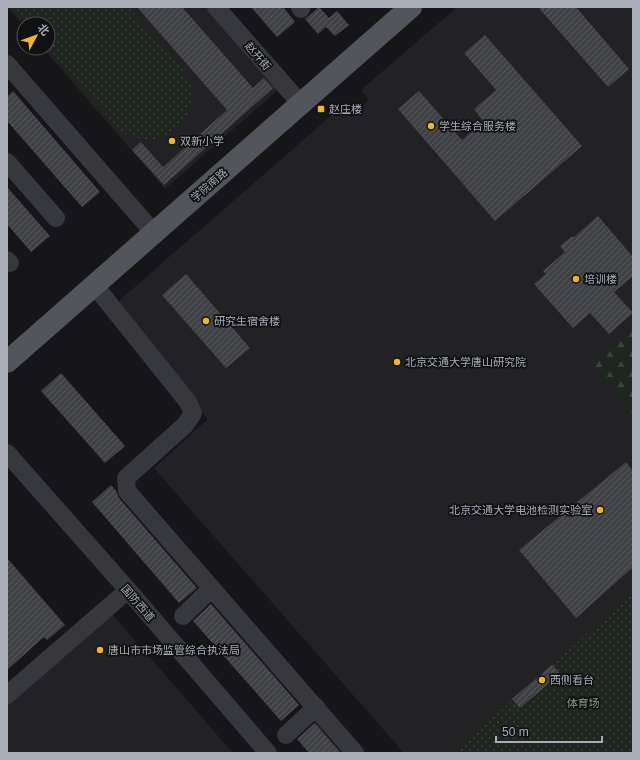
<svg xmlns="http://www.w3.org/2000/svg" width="640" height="760" font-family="Helvetica,'Noto Sans SC',sans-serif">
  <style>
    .built { fill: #222225 }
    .forest { fill: url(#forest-firs) }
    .park { fill: url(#park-dots) }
    .building { fill: url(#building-hatch) }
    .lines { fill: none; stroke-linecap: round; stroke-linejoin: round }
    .minor { stroke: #37383d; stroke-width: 18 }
    .major { stroke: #53555c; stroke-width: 22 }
    .poi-dot { fill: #f2b134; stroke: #111113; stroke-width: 1.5 }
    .labels { text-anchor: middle; stroke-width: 3.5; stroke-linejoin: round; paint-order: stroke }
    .street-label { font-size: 11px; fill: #a8adb8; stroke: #111113 }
    .poi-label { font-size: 11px; fill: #a8adb8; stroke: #111113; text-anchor: start }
    .park-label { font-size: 11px; fill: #7fa381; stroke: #111113 }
  </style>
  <defs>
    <pattern id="forest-firs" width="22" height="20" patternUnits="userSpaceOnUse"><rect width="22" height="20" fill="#1e261f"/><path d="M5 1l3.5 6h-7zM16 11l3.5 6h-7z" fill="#3c433d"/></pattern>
    <pattern id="park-dots" width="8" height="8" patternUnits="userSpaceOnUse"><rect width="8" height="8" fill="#1e261f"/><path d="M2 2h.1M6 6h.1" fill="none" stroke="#3c433d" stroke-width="1.8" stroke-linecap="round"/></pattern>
    <pattern id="building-hatch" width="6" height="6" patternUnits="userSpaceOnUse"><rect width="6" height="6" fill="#404145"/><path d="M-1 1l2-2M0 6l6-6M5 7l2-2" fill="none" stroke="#595a5e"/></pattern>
  </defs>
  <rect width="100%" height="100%" fill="#161618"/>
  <path class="built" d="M7,7H208L279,89L165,189L43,48H48V24H24V26Z
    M457,7H633V753H404L154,468L208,419L114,305L341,107L351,117L369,100L361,90Z
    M106,607L233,753H7V693Z"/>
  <path class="forest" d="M633,328V415L591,364Z"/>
  <path class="park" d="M12,7H128L179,65L190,82L192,95L189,111L181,123L168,134L156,140L144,139L132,137L121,131L48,48V24H27Z
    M633,593V753H453Z"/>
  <path class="building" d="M137,7H182L253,88L264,78L273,88L164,185L132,150L141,142L163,167L227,110Z
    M251,7H283L295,22L277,37Z
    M319,7L329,18L337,11L349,25L335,36L326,27L318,34L305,19Z
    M538,7H576L629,69L608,87Z
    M485,35L582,146L495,221L398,109L419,91L462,140L483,121L474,109L496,90L464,53Z
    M13,91L100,192L82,207L7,121V97Z
    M7,187L50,236L31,252L7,224Z
    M598,216L633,257V276L614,292L633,313L609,334L590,313L573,328L534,284L546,274L543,271L565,252L560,246L571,237H574Z
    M186,274L250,348L226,368L162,295Z
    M61,373L125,446L105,463L41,391Z
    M626,462L633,471V567L576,618L519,550Z
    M111,485L116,491L119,498L197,588L179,603L92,502Z
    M7,558L65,625L47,640L44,637L7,670Z
    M211,604L299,705L281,721L193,621Z
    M552,665L560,674L520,708L512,699Z
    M315,723L341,753H309L297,739Z"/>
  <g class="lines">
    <path class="minor" d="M216,7L301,104
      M300,7L301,9
      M7,64L154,233
      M7,162L56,218
      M7,260L10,263
      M95,286L188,402L193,413L185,425L126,478L127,491L355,753
      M7,453L128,590L268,753
      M183,616L212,588
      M7,695L128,590
      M286,735L316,707"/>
    <path class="major" d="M7,362L411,7"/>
  </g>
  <g class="poi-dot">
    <rect x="317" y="105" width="8" height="8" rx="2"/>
    <circle cx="431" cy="126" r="4"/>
    <circle cx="172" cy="141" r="4"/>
    <circle cx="576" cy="279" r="4"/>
    <circle cx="206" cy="321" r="4"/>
    <circle cx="397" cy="362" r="4"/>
    <circle cx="600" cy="510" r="4"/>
    <circle cx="100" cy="650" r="4"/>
    <circle cx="542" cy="680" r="4"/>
  </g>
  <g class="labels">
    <g class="street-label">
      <text transform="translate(258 56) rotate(49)" y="4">赵开街</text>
      <text transform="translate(209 185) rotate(-41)" y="4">学院南路</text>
      <text transform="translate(138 603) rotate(49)" y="4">国防西道</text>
    </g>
    <g class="poi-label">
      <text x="329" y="113">赵庄楼</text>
      <text x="439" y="130">学生综合服务楼</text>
      <text x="180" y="145">双新小学</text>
      <text x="584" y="283">培训楼</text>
      <text x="214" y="325">研究生宿舍楼</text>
      <text x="405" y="366">北京交通大学唐山研究院</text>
      <text x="592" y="514" text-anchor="end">北京交通大学电池检测实验室</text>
      <text x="108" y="654">唐山市市场监管综合执法局</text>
      <text x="550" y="684">西侧看台</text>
    </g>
    <g class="park-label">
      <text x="583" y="707">体育场</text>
    </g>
  </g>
  <rect width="640" height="760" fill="none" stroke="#a8adb8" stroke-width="16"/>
  <g transform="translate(36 36) rotate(49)"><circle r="19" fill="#111113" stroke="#4d4f55"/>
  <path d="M0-3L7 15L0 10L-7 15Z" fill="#f2b134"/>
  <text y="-6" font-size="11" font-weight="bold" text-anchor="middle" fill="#a8adb8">北</text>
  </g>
  <path d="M496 736v6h106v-6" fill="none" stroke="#a8adb8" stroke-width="2"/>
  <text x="502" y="736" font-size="12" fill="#a8adb8" stroke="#111113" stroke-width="3" paint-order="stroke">50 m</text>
</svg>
